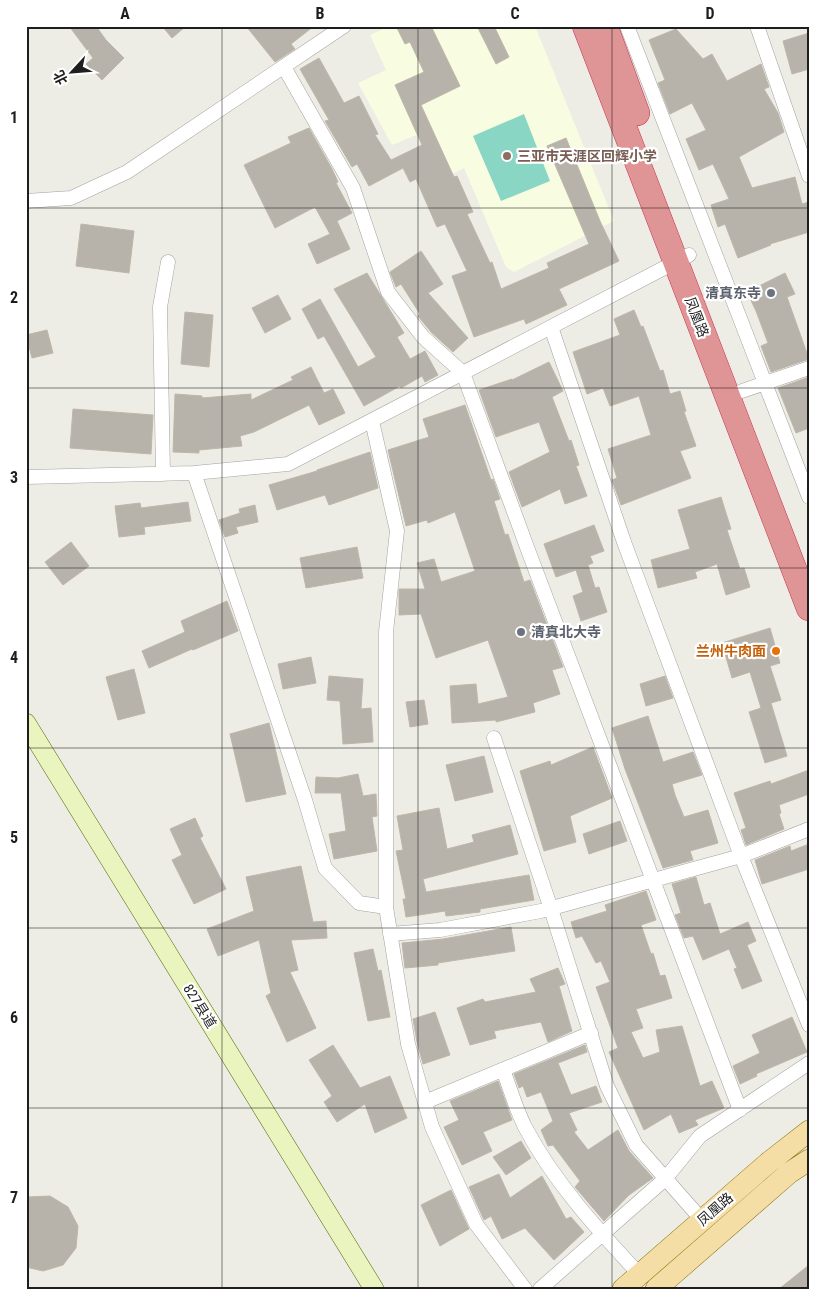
<svg xmlns="http://www.w3.org/2000/svg" width="835" height="1315" font-family="'Roboto Condensed','Noto Sans SC',sans-serif">
  <style>
    .education { fill: #f8fce0 }
    .pitch { fill: #8ad6c5 }
    .building { fill: #b7b3ab; stroke: #bfb6a9 }
    .lines { fill: none; stroke-linecap: round; stroke-linejoin: round }
    .street-casing { stroke: #a2a2a2; stroke-width: 15 }
    .secondary-casing { stroke: #546c0e; stroke-width: 20 }
    .primary-casing { stroke: #8b750d; stroke-width: 22 }
    .highway-casing { stroke: #cb3450; stroke-width: 26 }
    .street { stroke: #fff; stroke-width: 14 }
    .secondary { stroke: #e9f4be; stroke-width: 19 }
    .primary { stroke: #f4dea5; stroke-width: 21 }
    .highway { stroke: #df9496; stroke-width: 25 }
    .grid { fill: none; stroke: #1e1e1e; stroke-width: 1; stroke-opacity: 0.55 }
    .education-dot { fill: #8d6e63; stroke: #fff; stroke-width: 2 }
    .worship-dot { fill: #6b7280; stroke: #fff; stroke-width: 2 }
    .food-dot { fill: #e8710a; stroke: #fff; stroke-width: 2 }
    .labels { text-anchor: middle; stroke-width: 4.5; stroke-linejoin: round; paint-order: stroke }
    .education-label { font-size: 14px; font-weight: bold; fill: #785e54; stroke: #fff; text-anchor: start }
    .worship-label { font-size: 14px; font-weight: bold; fill: #5b616d; stroke: #fff; text-anchor: end }
    .street-label { font-size: 14px; fill: #1e1e1e; stroke: #fff }
    .food-label { font-size: 14px; font-weight: bold; fill: #c56008; stroke: #fff; text-anchor: end }
    .neatline { fill: none; stroke: #1e1e1e; stroke-width: 2 }
    .grid-label { font-size: 16px; text-anchor: middle; font-weight: bold; fill: #1e1e1e }
  </style>
  <rect width="100%" height="100%" fill="#eeede5"/>
  <path class="education" d="M390,26H535L614,221L514,272L506,267L464,168L438,181L417,135L392,145L358,83L386,70L370,35Z"/>
  <path class="pitch" d="M524,114L550,181L501,201L473,136Z"/>
  <path class="building" d="M69,26H96L106,40L124,58L102,80L86,64L93,58Z
    M162,26H186L172,38Z
    M246,26H314L291,44L295,49L275,62Z
    M396,26H431L460,86L421,105L454,177L457,176L473,212L467,214L490,263L492,262L501,289L549,268L547,263L589,244L547,146L566,138L600,221L619,261L559,289L567,305L526,324L524,319L474,337L452,276L467,271L445,224L437,227L416,179L410,182L403,168L369,186L357,164L352,167L325,121L329,120L300,69L319,58L344,103L359,96L378,134L375,135L391,160L422,145L395,85L424,72L410,42L405,44Z
    M477,26H494L509,57L496,64Z
    M676,29L703,59L712,54L727,81L761,64L769,87L764,89L778,113L784,132L739,157L752,188L795,177L802,204L809,202V232L770,244L771,245L738,258L725,224L718,227L711,205L729,199L713,164L699,170L686,139L706,130L692,103L670,114L658,83L665,80L649,40Z
    M809,33V69L792,74L783,41Z
    M309,128L332,169L338,182L336,183L352,213L337,221L350,249L317,264L308,244L330,234L315,207L275,228L244,165L291,143L288,137Z
    M81,224L134,231L129,273L76,266Z
    M421,251L443,284L428,293L468,338L453,352L431,332L418,316L420,314L401,284L396,287L390,272Z
    M367,273L404,333L397,337L410,359L425,351L438,375L425,382L422,376L401,388L400,386L364,406L324,336L318,339L302,309L320,299L358,367L376,357L334,289Z
    M785,273L795,294L787,297L809,359L771,372L761,346L768,343L756,311L747,292Z
    M278,295L291,319L265,333L252,308Z
    M634,310L641,327L643,326L660,371L663,370L670,394L680,391L686,411L684,412L696,446L680,451L691,478L621,505L612,480L617,478L608,449L651,435L639,396L610,406L603,388L587,394L573,352L620,335L614,319Z
    M185,312L213,315L209,367L181,364Z
    M47,330L53,353L32,358L26,335Z
    M549,362L563,391L552,397L569,441L571,440L579,465L576,466L587,496L565,504L560,489L522,507L509,472L550,452L539,422L496,437L479,390L512,379V380Z
    M311,367L324,393L333,389L345,413L319,425L309,405L254,432L240,436L242,446L199,450V453L173,452L175,394L202,396V398L251,394V400L293,380L291,377Z
    M809,377V428L796,433L778,388Z
    M465,405L491,480L493,479L500,499L494,501L505,535L508,534L524,582L530,580L563,667L552,670L560,694L533,703L535,712L496,722V720L452,723L450,686L476,684L478,704L508,697L488,640L436,658L421,614L399,615V589H425L417,563L434,559L441,582L475,571L455,512L428,523L427,520L406,526L388,450L429,437L423,419Z
    M73,409L153,415L151,454L70,448Z
    M370,452L378,488L329,505L325,495L277,510L269,485L317,471V470Z
    M721,497L731,529L727,530L740,569L744,568L750,587L726,595L717,564L695,572L697,578L658,588L651,560L690,549L678,510Z
    M188,502L191,521L144,527L145,534L119,537L115,506L140,503L141,508Z
    M255,505L258,522L236,527L238,533L225,537L219,520L240,513L239,509Z
    M594,525L604,551L590,556L593,563L588,565L595,588L599,587L607,612L581,621L573,596L583,592L576,570L556,577L544,544Z
    M71,542L89,566L63,585L45,562Z
    M357,547L363,578L306,588L300,558Z
    M227,601L238,631L193,650L192,649L149,668L142,651L185,632L181,621Z
    M770,628L780,663L770,666L781,700L771,703L787,756L765,763L749,712L761,708L750,672L732,678L722,643Z
    M311,657L316,683L283,689L278,664Z
    M134,669L145,713L118,720L106,677Z
    M329,676L363,679L361,709L371,708L373,742L343,744L340,701L327,700Z
    M665,676L673,698L646,706L640,684Z
    M424,700L428,724L410,727L406,702Z
    M648,716L663,762L693,752L702,775L672,784L675,795L684,817L708,810L718,843L690,851L693,860L663,868L625,769L612,728Z
    M269,723L286,794L246,802L230,734Z
    M593,747L612,798L570,816L576,842L544,851L520,771L550,761L551,765Z
    M484,756L493,792L455,801L446,765Z
    M809,770V794L779,805L781,813L779,814L784,829L746,845L741,830L746,828L734,793L770,781L771,784Z
    M358,774L363,796L376,794L377,816L372,817L377,851L334,859L329,834L346,831L341,793H315L316,777L338,778Z
    M439,808L447,849L474,842L472,835L510,825L518,854L423,879L426,892L529,875L534,900L480,909V912L446,916L445,911L406,917L403,899H406L396,851L403,850L397,816Z
    M195,818L203,836L200,838L226,889L194,904L172,860L182,855L170,829Z
    M620,821L627,841L589,854L583,834Z
    M809,844V869L762,884L755,860L790,846L791,851Z
    M301,866L313,922L326,921L327,938L291,940L298,970L290,972L316,1028L287,1042L266,996L271,993L259,940L218,956L207,929L254,911L246,877Z
    M696,877L704,905L710,903L720,934L748,922L756,941L747,945L762,981L742,989L734,969L737,968L729,949L703,960L693,936L684,938L675,915L681,913L672,884Z
    M646,891L656,920L641,925L651,954L653,953L660,976L665,975L672,998L636,1009L643,1028L631,1032L643,1058L660,1052L656,1030L682,1026L700,1086L712,1081L724,1108L695,1120L698,1125L679,1133L671,1114L644,1130L609,1052L618,1048L596,987L610,982L601,961L596,963L582,936L576,938L571,922L607,911L605,905Z
    M511,927L515,951L438,963V965L405,968L402,943L443,939Z
    M373,949L378,971L381,970L390,1017L368,1021L354,953Z
    M558,968L565,984L559,986L572,1031L548,1042L541,1022L494,1031L496,1038L470,1045L457,1008L483,999L485,1002L536,992L530,979Z
    M435,1012L450,1055L423,1064L417,1042L413,1019Z
    M792,1017L807,1052L756,1074L757,1076L740,1084L733,1066L760,1053L752,1035Z
    M333,1045L360,1088L390,1076L407,1118L375,1133L365,1104L337,1122L324,1102L332,1096L309,1060Z
    M585,1045L587,1052L558,1063L571,1095L596,1086L602,1102L569,1113L577,1130L574,1132L588,1150L618,1130L629,1151L653,1178L629,1195L604,1221L575,1187L580,1181L553,1145L548,1146L541,1130L553,1121L541,1092L527,1097L523,1086L519,1088L514,1074Z
    M498,1081L512,1120L483,1132L492,1151L462,1165L444,1127L459,1120L450,1101Z
    M521,1141L531,1158L506,1175L493,1157Z
    M499,1174L510,1198L542,1176L566,1219L571,1217L584,1232L554,1260L525,1228L502,1239L491,1216L484,1220L469,1187Z
    M451,1190L469,1229L440,1246L421,1205Z
    M50,1196L68,1207L78,1226L76,1248L63,1265L43,1271L26,1267V1197Z
    M809,1265V1289H779Z"/>
  <g class="lines">
    <defs>
      <path id="street" d="M627,26L809,497
        M757,26L809,176
        M284,67L353,188L388,292L423,337L463,373L528,550L740,1110
        M26,201L71,198L127,172L344,26
        M551,327L624,542L741,856L809,1025
        M742,391L809,368
        M372,421L397,531L386,632V907L408,1044L432,1127L476,1224L525,1289
        M194,473L305,800L325,868L359,903L386,907
        M163,474L160,307L168,262
        M26,477L194,473L288,464L689,255
        M494,738L551,909L607,1086L636,1145L702,1220
        M390,934L440,930L541,911L741,856L809,829
        M503,1070C510,1088 516,1109 525,1127C554,1182 597,1229 640,1275
        M425,1102L591,1033
        M540,1289L665,1179L700,1136L809,1063"/>
      <path id="secondary" d="M26,723L374,1289"/>
      <path id="primary" d="M623,1289L768,1163L809,1131
        M656,1289L789,1173L809,1160"/>
      <path id="highway" d="M585,26L809,608
        M605,26L637,113"/>
    </defs>
    <use href="#street" class="street-casing"/>
    <use href="#secondary" class="secondary-casing"/>
    <use href="#primary" class="primary-casing"/>
    <use href="#highway" class="highway-casing"/>
    <use href="#street" class="street"/>
    <use href="#secondary" class="secondary"/>
    <use href="#primary" class="primary"/>
    <use href="#highway" class="highway"/>
  </g>
  <path class="grid" d="M222,26V1289M418,26V1289M612,26V1289M26,208H809M26,388H809M26,568H809M26,748H809M26,928H809M26,1108H809"/>
  <circle class="education-dot" cx="507" cy="156" r="5"/>
  <g class="worship-dot">
    <circle cx="771" cy="293" r="5"/>
    <circle cx="521" cy="632" r="5"/>
  </g>
  <circle class="food-dot" cx="776" cy="651" r="5"/>
  <g class="labels">
    <g class="education-label">
      <text x="517" y="161">三亚市天涯区回辉小学</text>
    </g>
    <g class="worship-label">
      <text x="761" y="298">清真东寺</text>
      <text x="531" y="637" text-anchor="start">清真北大寺</text>
    </g>
    <g class="street-label">
      <text transform="translate(697 317) rotate(69)" y="5">凤凰路</text>
      <text transform="translate(200 1006) rotate(58)" y="5">827县道</text>
      <text transform="translate(715 1209) rotate(-41)" y="5">凤凰路</text>
    </g>
    <g class="food-label">
      <text x="766" y="656">兰州牛肉面</text>
    </g>
  </g>
  <rect width="835" height="1315" fill="none" stroke="#ffffff" stroke-width="55"/>
  <g transform="translate(72 72) rotate(244)" stroke="#ffffff" stroke-width="4" paint-order="stroke">
  <path d="M0-4L9 19L0 12L-9 19Z" fill="#1e1e1e"/>
  <text y="-8" font-size="14" font-weight="bold" text-anchor="middle" fill="#1e1e1e">北</text>
  </g>
  <rect x="28" y="28" width="780" height="1260" class="neatline"/>
  <g class="grid-label">
    <text x="125" y="19">A</text>
    <text x="320" y="19">B</text>
    <text x="515" y="19">C</text>
    <text x="710" y="19">D</text>
    <text x="14" y="123">1</text>
    <text x="14" y="303">2</text>
    <text x="14" y="483">3</text>
    <text x="14" y="663">4</text>
    <text x="14" y="843">5</text>
    <text x="14" y="1023">6</text>
    <text x="14" y="1203">7</text>
  </g>
</svg>
